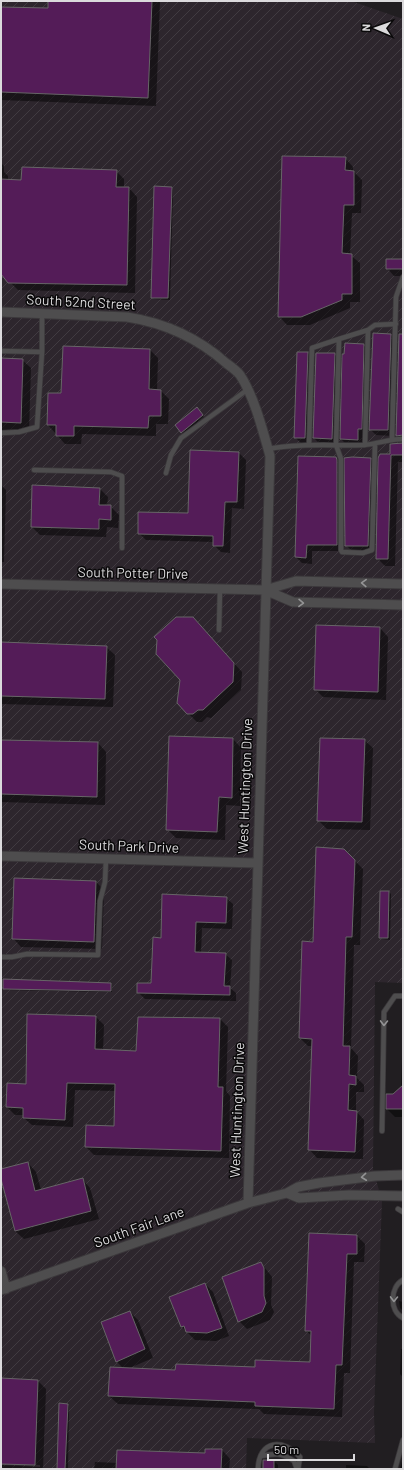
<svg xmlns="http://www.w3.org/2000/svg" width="404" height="1470" font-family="Barlow,sans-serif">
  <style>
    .industrial { fill: url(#industrial-furrows) }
    .shadow { fill: #0007 }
    .building { fill: #541c58; stroke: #676567 }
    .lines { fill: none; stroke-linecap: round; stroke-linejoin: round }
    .lane-casing { stroke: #3b383b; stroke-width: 6 }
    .street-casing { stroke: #3b383b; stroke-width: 11 }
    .lane { stroke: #4e4d4e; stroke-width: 4.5 }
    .street { stroke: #4e4d4e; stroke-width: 9 }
    .oneway { stroke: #949495 }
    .labels { text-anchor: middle; stroke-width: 3; stroke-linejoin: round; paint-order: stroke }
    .street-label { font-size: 14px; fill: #dbdadc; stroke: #0a090a }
  </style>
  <defs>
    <pattern id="industrial-furrows" width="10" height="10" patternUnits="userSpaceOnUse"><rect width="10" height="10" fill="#2d262d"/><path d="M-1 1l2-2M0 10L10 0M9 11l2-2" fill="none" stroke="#413b41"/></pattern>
  </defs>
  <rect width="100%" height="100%" fill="#211e21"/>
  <path class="industrial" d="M1,1H351L403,19V983L375,982L373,1169L382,1201L374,1413L375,1443L247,1438L246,1469H1Z"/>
  <path class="shadow" d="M49,1H160L156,106L1,100V8L49,9Z
    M345,158L353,167V171L362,180L361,213H352L350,255L360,263V302H350V308L310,325H287L279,316Z
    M1,163L4,166V172L8,176V180L22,181L116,171L124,179V188H129L137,197L135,293L18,290L1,273Z
    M172,188L173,190L170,300L154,299L152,297Z
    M403,260V276H394L387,268Z
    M403,320V441L397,435Z
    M391,335L397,341L394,436L376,435L370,429Z
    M363,345L370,351L368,435H364V446L347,445L341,439Z
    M150,350L158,358L157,390L161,391L169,399L168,424H156V436L82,434L81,444H65L48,425L62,394Z
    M308,353L314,359L311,444H302L295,437Z
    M334,354L341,361L338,444H320L314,438Z
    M1,359L22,360L31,368L29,431L1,430Z
    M197,408L204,417L183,434L176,426Z
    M403,444V462H398L395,566H385L377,558L379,458L391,455Z
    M239,453L246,460L244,509L232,508L230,553L221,552L214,545V542L146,540L139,533L189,514Z
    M336,458L342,465L343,551H312V564L302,563L296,557Z
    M370,459L377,465L374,552L352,551L346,545Z
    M1,485L6,490L4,562H1Z
    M99,488L108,497L107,506H110L119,515L118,528L107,527L106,537L40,535L32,527Z
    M201,627L242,672L241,690L211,718L207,717L202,722H197L188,713L181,680L158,640Z
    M380,628L388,637L386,700L323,697L315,689Z
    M1,643L106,647L115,655L113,707L1,704Z
    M170,737L233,739L241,748L240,806L226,805L225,840L176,838L168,830Z
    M364,740L373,748L370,830L327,829L318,820Z
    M1,741L98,743L106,752L105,805L1,802Z
    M352,858L363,869L360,945H354L351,1048L358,1056L357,1078L364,1085V1092H356V1111L364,1120L363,1159L317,1158L309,1149L313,1046H308L300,1038L314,943Z
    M96,882L104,890L102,949L21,947L13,938Z
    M389,892L391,894L390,940L382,939L380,938Z
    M226,898L233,904L232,929L202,928L201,953L225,954L232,960L230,988L236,993V1001L145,999L138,992L152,984L162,939Z
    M111,984L112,986V992L6,990L4,988Z
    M96,1017L104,1025L103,1051L137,1052L220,1019L228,1027L226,1091L230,1096L229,1158L94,1155L86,1147L115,1127L116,1091L75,1090L73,1127L32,1125L24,1118V1115H15L7,1107L26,1085Z
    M402,1056H403V1117H395L387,1109L394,1095L401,1088Z
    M28,1163L36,1172L41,1190L82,1179L90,1188L99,1219L24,1239L15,1231L1,1171Z
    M310,1234L357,1236L365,1244L364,1262H354L350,1373H344L342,1417L264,1414L259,1409L118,1404L109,1396L124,1369L116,1361L130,1312L138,1320L153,1358L127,1369L176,1371L256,1368L311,1363L312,1336L306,1331Z
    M261,1263L272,1277L271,1305L274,1312L270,1320L247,1329L239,1321Z
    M205,1284L213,1292L229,1336L216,1341L195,1340L182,1327L170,1297Z
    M399,1301L403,1302V1311L400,1308Z
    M401,1349H403V1377L400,1374Z
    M1,1379L38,1381L46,1389L43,1469H1V1465L40,1467V1465L1,1463Z
    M68,1405L69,1406L68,1469H58Z
    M222,1450L230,1459L229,1469H94L95,1462L118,1463L206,1454Z
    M403,1458V1469H400Z
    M274,1461L278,1465V1469H264Z
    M346,1465L367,1466L370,1469H346Z"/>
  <path class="building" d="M48,1H152L148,98L1,92V7L48,8Z
    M282,156L346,157L345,170L354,171V205H344L342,253L352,254V294H342V300L301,317H278Z
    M22,167L117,170L116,187H129L127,285L8,283L1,274V179L21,180Z
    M154,186L172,187L168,298H151Z
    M386,259H403V269H386Z
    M373,333L391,334L388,430H369Z
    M399,334H403V435L396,436Z
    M345,343L364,344L362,429H358V440L340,439L342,354H344Z
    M63,346L150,349L149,389L161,390V416H149L148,428L74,426V436H56V425H47L48,393H61Z
    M297,352H308L305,438H294Z
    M316,353H335L332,439L313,438Z
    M1,358L23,359L21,423L1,422Z
    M197,407L203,415L181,433L175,425Z
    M403,443V455H391L388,559H376L378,458L380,454H390V444Z
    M190,450L239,452L237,502H225L223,546H213V536L138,534V512L188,513Z
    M298,456L336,457L337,460V545H307L306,558L295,557Z
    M352,457L371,458L368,546H345L344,458Z
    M32,485L100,488L99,505H111V520L99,519V529L31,527Z
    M176,617H193L234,663L233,682L203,710H198L193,714H187L177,703L180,680L156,654L157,640L154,637Z
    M316,625L380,627L378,692L314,690Z
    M1,642L107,646L105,699L1,696Z
    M169,736L233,738L232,798L219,797L217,832L166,830Z
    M320,738L365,739L362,822L317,821Z
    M1,740L98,742L97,797L1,794Z
    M316,847L344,849L355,860L352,937H346L343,1046H350L349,1075L356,1076V1085L349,1084L348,1110L357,1111L355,1152L308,1150L312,1039L299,1038L302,941L313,942Z
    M14,878L96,881L94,942L12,939Z
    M380,891H389L388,938H379Z
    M162,894L227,897L226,923L196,922L195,952L226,953L224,986H230V995L137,993V983H151L153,937L161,938Z
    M3,979L111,983V991L3,989Z
    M27,1014L96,1016L95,1049L136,1051L138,1017L220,1018L218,1087H223L221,1151L85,1147L86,1125L114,1126L115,1084L67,1083L65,1120L23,1118V1108L6,1107L7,1083L26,1084Z
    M403,1085V1109H386V1094H393Z
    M28,1162L35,1191L83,1178L91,1211L15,1231L1,1179V1169Z
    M309,1233L357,1235V1254H347L342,1365H336L334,1409L255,1406V1402L108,1396L110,1367L175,1370L176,1364L255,1367V1360L310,1362L311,1331H305Z
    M261,1262L264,1268V1296L266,1303L262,1312L238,1322L222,1277Z
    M205,1283L222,1328L207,1333L186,1332L184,1326L181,1327L169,1297Z
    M130,1311L145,1349L116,1362L101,1322Z
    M1,1378L38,1380L35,1465L1,1464Z
    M59,1403L68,1404L65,1469H57Z
    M205,1449H222L221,1469H116L117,1450L205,1453Z
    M263,1460H274V1469H263Z"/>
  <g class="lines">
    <defs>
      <path id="lane" d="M368,330L339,339L336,445L341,459V550L342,552L363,553L372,550L375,444
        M1,351L42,352V313
        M1,433L19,432L37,427L42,352
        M392,439L396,297L403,277
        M309,445L312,348L339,339
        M365,445L368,330L375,325L396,324
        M268,449C299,443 332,446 364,445C377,444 389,439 403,439
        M34,470L111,472L122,476V548
        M166,473L171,455L181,438L247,390
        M219,630L220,589
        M1,957H12L27,954L98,955L100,901L105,882L106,859
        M382,1131L384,1012L395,996H403
        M398,1209L403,1212
        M403,1280C390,1287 389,1311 403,1318
        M261,1456C275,1453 282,1453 294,1461L297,1469
        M258,1469C259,1440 283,1438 300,1457L298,1469
        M395,1469L403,1440"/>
      <path id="street" d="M1,312L127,317C165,323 197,337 226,363C230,366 236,370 240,375C254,396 263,431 270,456L248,1203
        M1,584L265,590L296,581L403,584
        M265,590L293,602L403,605
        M1,856L257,863
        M287,1193L299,1198L349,1195L403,1196
        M1,1271L6,1289
        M1,1290L248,1203L287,1193L298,1187L319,1183L375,1176L403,1175"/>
    </defs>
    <use href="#lane" class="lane-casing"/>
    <use href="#street" class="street-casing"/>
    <use href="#lane" class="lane"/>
    <use href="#street" class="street"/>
  </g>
  <defs><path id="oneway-chevron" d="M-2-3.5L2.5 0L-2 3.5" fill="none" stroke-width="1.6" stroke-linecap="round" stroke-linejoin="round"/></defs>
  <g class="oneway">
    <use href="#oneway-chevron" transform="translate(364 583) rotate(-178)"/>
    <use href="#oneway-chevron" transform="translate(301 603) rotate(1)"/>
    <use href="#oneway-chevron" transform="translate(384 1023) rotate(91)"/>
    <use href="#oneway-chevron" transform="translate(364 1177) rotate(174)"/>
    <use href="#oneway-chevron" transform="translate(394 1299) rotate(91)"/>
  </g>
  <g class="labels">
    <g class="street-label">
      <text transform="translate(81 302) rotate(3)" y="5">South 52nd Street</text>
      <text transform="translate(133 573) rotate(1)" y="5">South Potter Drive</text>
      <text transform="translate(245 786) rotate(-88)" y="5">West Huntington Drive</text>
      <text transform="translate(129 846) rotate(2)" y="5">South Park Drive</text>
      <text transform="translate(237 1110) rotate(-88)" y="5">West Huntington Drive</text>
      <text transform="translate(139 1227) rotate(-20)" y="5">South Fair Lane</text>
    </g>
  </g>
  <rect width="404" height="1470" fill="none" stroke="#dbdadc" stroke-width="4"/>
  <g transform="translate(376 28) rotate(272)" stroke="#0a090a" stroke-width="3" paint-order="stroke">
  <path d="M0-3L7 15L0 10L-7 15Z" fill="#dbdadc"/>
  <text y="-6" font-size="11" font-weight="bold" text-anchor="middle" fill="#dbdadc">N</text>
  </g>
  <path d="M268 1454v6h86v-6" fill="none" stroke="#dbdadc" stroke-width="2"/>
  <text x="274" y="1454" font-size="12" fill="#dbdadc" stroke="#0a090a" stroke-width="3" paint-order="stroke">50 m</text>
</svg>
